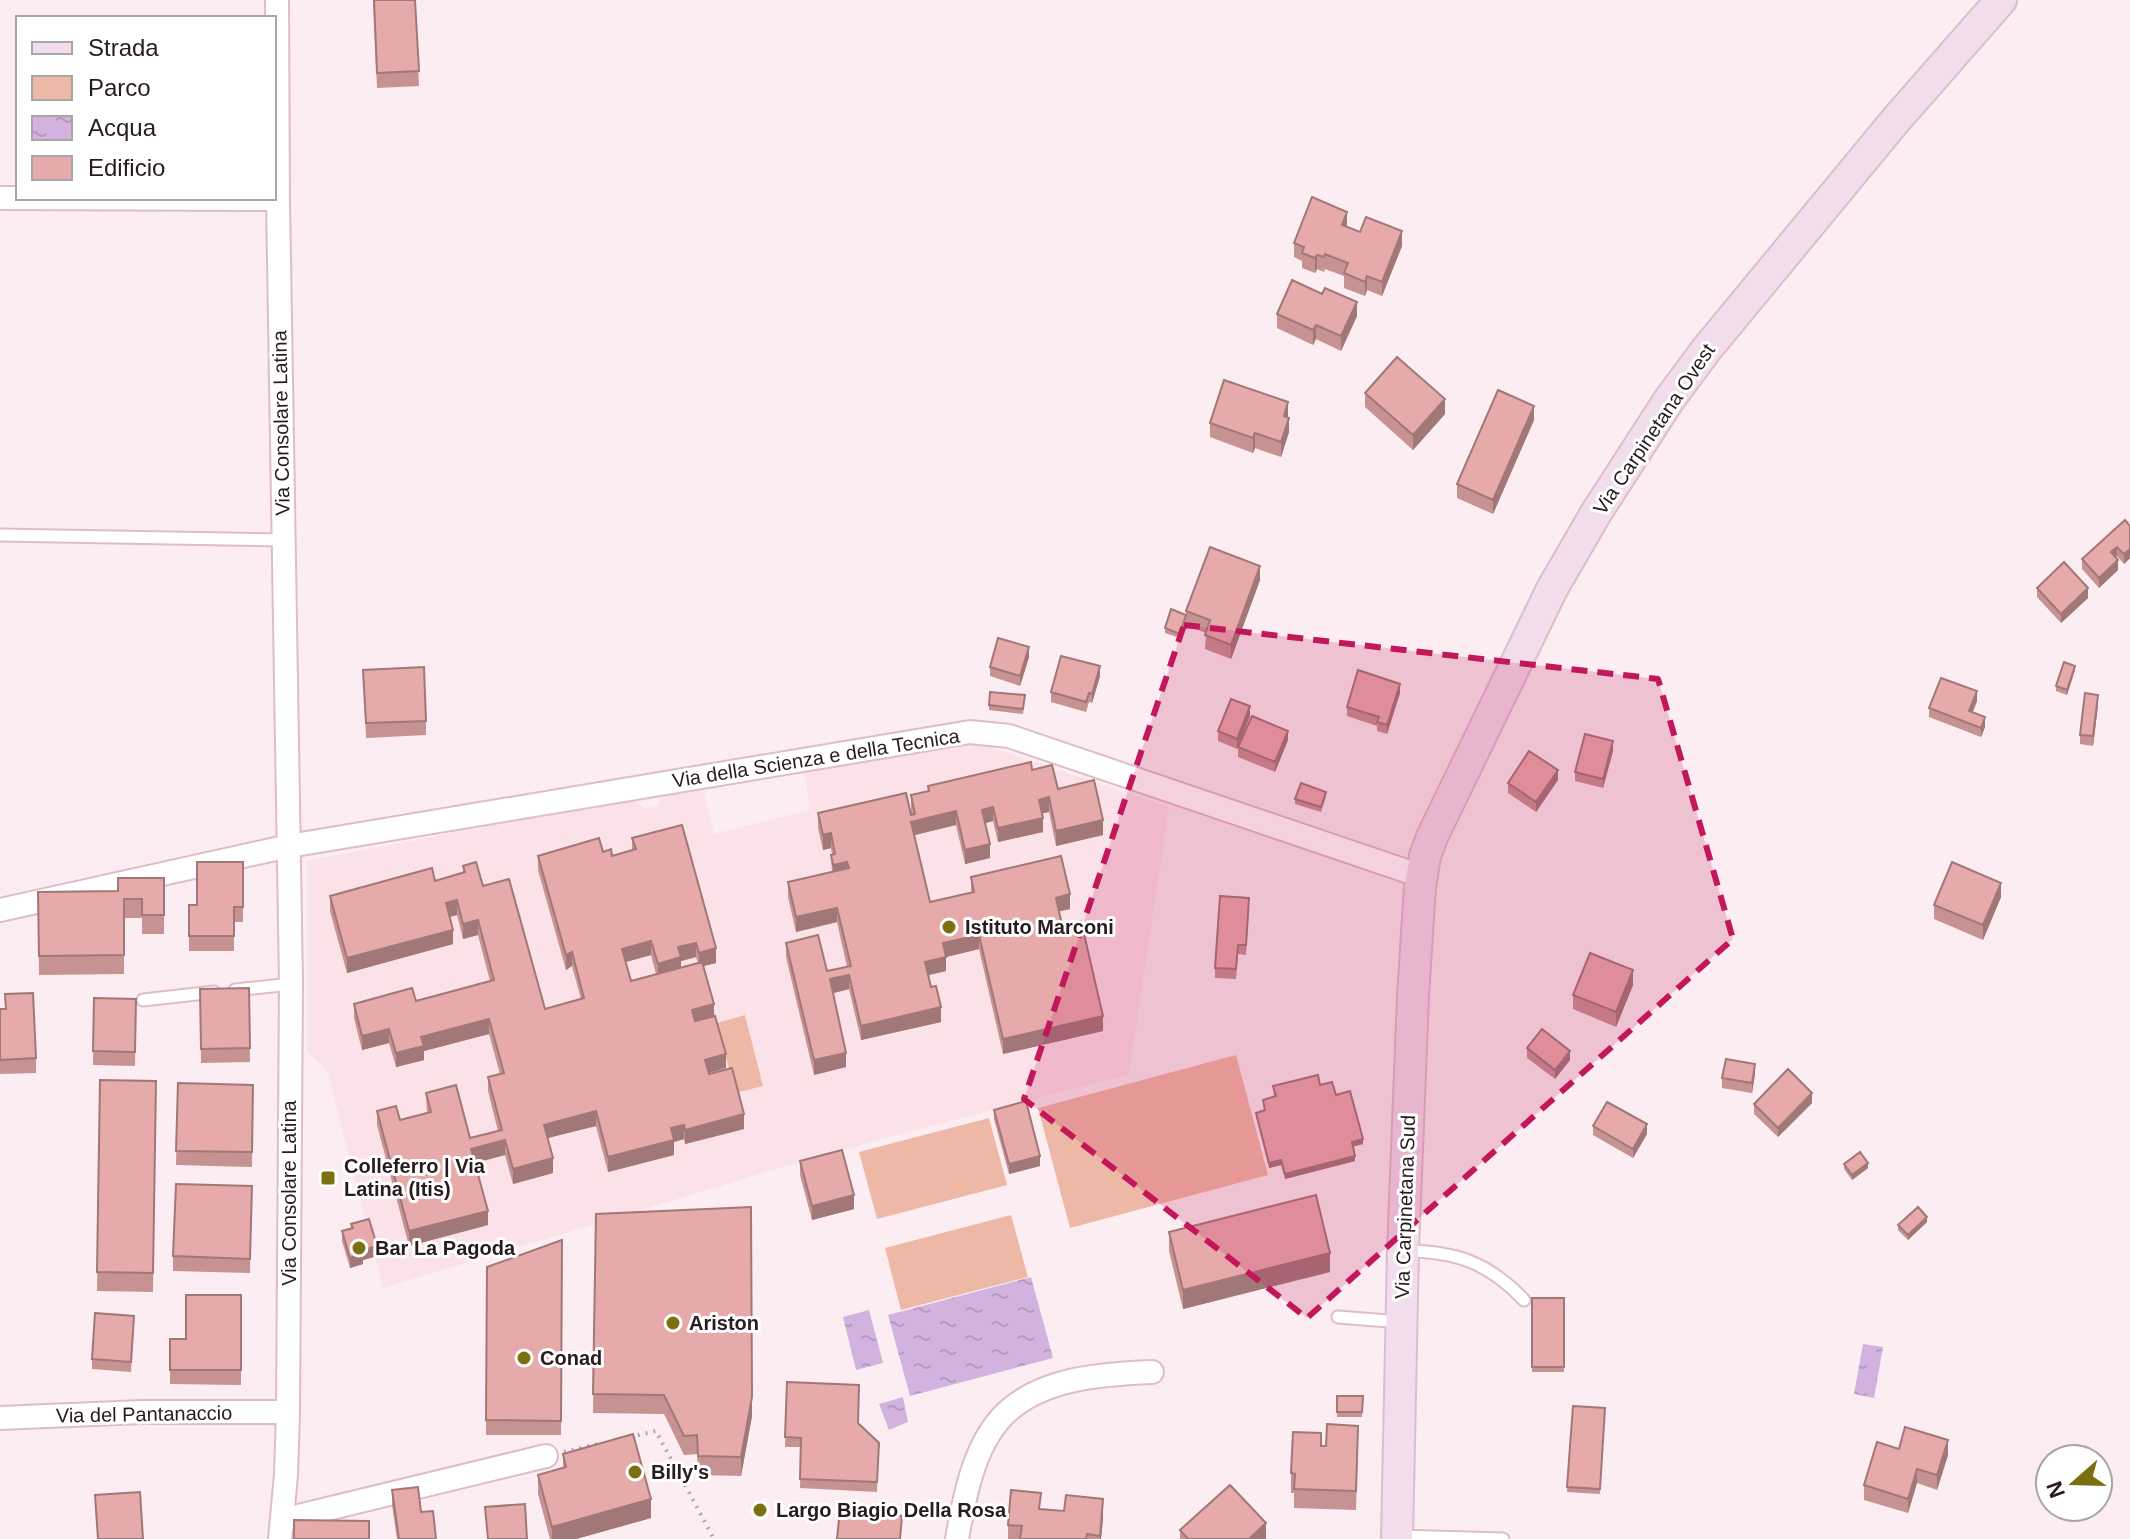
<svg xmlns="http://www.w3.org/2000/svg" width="2130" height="1539" font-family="Helvetica,sans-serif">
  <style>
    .built { fill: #fbe1e8 }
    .park { fill: #eeb8a6 }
    .water { fill: url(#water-ripples) }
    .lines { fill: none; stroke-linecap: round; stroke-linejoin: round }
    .lane-casing { stroke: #dfbdc8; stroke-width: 15 }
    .street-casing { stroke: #dfbdc8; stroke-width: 26 }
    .secondary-casing { stroke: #dfbdc8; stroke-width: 34 }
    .path { stroke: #b4a6aa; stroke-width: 4; stroke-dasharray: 2 6; stroke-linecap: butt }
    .lane { stroke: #fff; stroke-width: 11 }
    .street { stroke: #fff; stroke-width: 22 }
    .secondary { stroke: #f2dded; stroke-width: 30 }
    .wall { fill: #c69292; fill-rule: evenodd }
    .shaded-wall { fill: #a17777 }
    .building { fill: #e6aaaa; stroke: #a17777; stroke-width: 2 }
    .marked { fill: #c2185b; fill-opacity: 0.2; stroke: #c2185b; stroke-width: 6; stroke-dasharray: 16 10; stroke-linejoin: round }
    .poi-dot { fill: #7a7010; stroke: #fff; stroke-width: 3 }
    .labels { text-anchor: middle; stroke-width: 6; stroke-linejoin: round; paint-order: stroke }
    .street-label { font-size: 20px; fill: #281b1f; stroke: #fff }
    .poi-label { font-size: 20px; font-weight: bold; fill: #281b1f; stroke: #fff; text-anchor: start }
  </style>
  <defs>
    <pattern id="water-ripples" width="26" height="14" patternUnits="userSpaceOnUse" patternTransform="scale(2)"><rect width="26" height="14" fill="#d2b3e0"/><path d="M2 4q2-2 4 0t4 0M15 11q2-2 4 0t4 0" fill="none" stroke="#b499c0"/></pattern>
  </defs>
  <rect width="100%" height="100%" fill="#fbedf1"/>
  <path class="built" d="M981,744L1169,807L1129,1074L819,1156L383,1288L327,1070L307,1051V861L635,798L643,808L657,807L662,795L703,789L714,834L810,810L804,772Z"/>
  <path class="park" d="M745,1015L763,1086L735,1093L717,1023Z
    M1236,1055L1268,1175L1070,1228L1038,1108Z
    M989,1118L1007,1185L877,1219L859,1152Z
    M1011,1215L1028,1277L901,1310L885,1248Z"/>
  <path class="water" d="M1031,1277L1053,1358L910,1396L888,1315Z
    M869,1310L883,1363L856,1370L843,1317Z
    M1863,1344L1883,1347L1874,1398L1854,1394Z
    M903,1397L908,1422L889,1430L879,1404Z"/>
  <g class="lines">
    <defs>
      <path id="lane" d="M0,535L282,540
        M235,990L291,984
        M143,1000L214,992
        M1404,1251C1455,1251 1488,1262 1524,1300
        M1338,1317L1401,1322
        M1398,1536L1503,1539"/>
      <path id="street" d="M277,0L278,199L291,984L288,1412L286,1475L280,1539
        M0,198L278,199
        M0,910L289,846L970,732L1009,736L1421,876
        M0,1418L141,1412H288
        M282,1520L546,1456
        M957,1539C964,1499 973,1449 1001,1418C1037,1378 1102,1374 1152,1372"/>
      <path id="secondary" d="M1397,1539L1403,1251L1413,996L1420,887L1425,856L1432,837L1552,589L1596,513L1669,400L1706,350L1895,121L2001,0"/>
    </defs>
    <use href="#lane" class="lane-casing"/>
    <use href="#street" class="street-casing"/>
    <use href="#secondary" class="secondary-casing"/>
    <path class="path" d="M630,1437L656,1431L714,1539
      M564,1452L598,1444"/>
    <use href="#lane" class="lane"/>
    <use href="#street" class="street"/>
    <use href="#secondary" class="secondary"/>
  </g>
  <path class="wall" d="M373,0H415L419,86L377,88Z
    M1347,227L1402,246L1382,296L1367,290L1365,296L1344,288V276L1325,269L1324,272L1317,269L1315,273L1302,268V261L1294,257V243Z
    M1277,314L1357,316L1341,351L1316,339L1313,345L1277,328Z
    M1365,393L1445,414L1413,450L1365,407Z
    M1288,417L1289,432L1281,457L1255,448L1253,453L1210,437V423Z
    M1534,420L1493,514L1457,498V484Z
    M2130,526V558L2124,564L2117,556L2115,557L2118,570L2099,588L2082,569V559Z
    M1260,580L1231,659L1205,649L1206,633L1186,625V621L1180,638L1165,633V628L1186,615V611Z
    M2037,588L2088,598L2061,623L2037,597Z
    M1029,657L1020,686L990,676V667Z
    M363,670L426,721V735L366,738Z
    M2075,670L2067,695L2056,691V686Z
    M1100,676L1092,703L1089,702L1086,712L1051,702V692Z
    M1400,693L1387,734L1377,731V726L1347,716V707Z
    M1025,695L1023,714L989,710V705Z
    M1977,701L1973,712L1985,727L1981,737L1929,717V708Z
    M2098,705L2093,746L2080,744V735Z
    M1250,716L1237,749L1218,741V731Z
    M1288,740L1275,772L1238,757V747Z
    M1613,751L1603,788L1575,781V772Z
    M1032,770L1058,789L1103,835L1056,846L1049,812L1042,813L1043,832L998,842L993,821L985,823L990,858L965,864L956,825L914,835L930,902L971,892V877L1070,909L1059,911L1062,925L1103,1031L1003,1054L979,949L946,957V971L928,975L941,1022L861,1040L849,989L833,993L846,1067L814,1075L786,957V943L827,971L847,967L837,922L796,932L788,897V882L832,872L831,855H832L831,848L823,850L818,828V813L911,810V795L928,791V786Z
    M1558,780L1536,812L1508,793V783Z
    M1326,797L1321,812L1295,804V799Z
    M632,838L716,963L704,966L726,1068L708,1073L744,1129L685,1144L684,1139L674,1142V1155L608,1172L596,1126L547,1138L553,1173L513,1184L505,1155L475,1163L488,1225L409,1246L377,1125V1111L400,1120L427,1113L426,1093L470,1138L498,1131L488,1091V1077L500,1074L489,1034L424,1051V1060L396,1067L389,1043L362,1050L354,1018V1004L416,1001L490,981L478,935L463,939L457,915L449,917L453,944L347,973L330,911V896L435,881L463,873V866L483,886L545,1009L581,999L572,966L566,970L538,870V856L603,852L612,856L632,850ZM651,955L656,974L631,981L626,962ZM696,957L698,963L681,968V961Z
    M243,862V922H234V951H189V905H197Z
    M164,878V934H142V918H124V974L39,975L38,892L118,891Z
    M2001,897L1983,940L1934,919V905Z
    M1249,908L1246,955L1238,954L1236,979L1215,978V968Z
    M1633,985L1616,1027L1573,1009V995Z
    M249,988L250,1062L201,1063L200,989Z
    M94,998L136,999L135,1066L93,1065Z
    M0,1009L36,1058V1073L0,1074Z
    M1527,1048L1570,1060L1555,1079L1527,1058Z
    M1755,1074L1752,1093L1722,1088V1078Z
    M100,1080L156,1081L153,1292L97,1291Z
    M178,1083L253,1085L252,1167L176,1165Z
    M1320,1085L1336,1095L1363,1144L1353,1146L1355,1161L1285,1179L1281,1165L1269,1168L1256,1117V1113L1264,1110L1263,1100L1274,1097L1273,1086Z
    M1812,1103L1778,1137L1754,1114V1104Z
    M994,1110L1040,1166L1009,1174L994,1119Z
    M1593,1126L1647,1134L1633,1158L1593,1135Z
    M800,1161L854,1209L812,1220L800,1175Z
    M1844,1164L1868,1168L1852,1180L1844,1169Z
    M252,1186L250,1273L173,1271V1256Z
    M596,1214L752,1416L741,1476L698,1475L697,1454L684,1455L664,1414L593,1413Z
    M1927,1222L1908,1240L1898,1230V1225Z
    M351,1224L377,1256L363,1260V1264L350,1268L342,1241V1231L351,1228Z
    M1169,1232L1330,1272L1183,1309L1169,1251Z
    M562,1255L561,1435H486V1420Z
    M241,1295V1385L170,1384V1339H186Z
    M1532,1298H1564V1372H1532Z
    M134,1325L131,1372L92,1369V1359Z
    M787,1382L858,1423L879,1443L877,1492L800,1488L801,1447H785Z
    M1337,1396H1363L1362,1417H1337Z
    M1573,1406L1605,1408L1600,1494L1567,1492Z
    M1358,1445L1356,1510L1294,1508V1493H1291V1473L1321,1446Z
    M1899,1449L1948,1455L1937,1490L1917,1483L1908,1513L1864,1500V1485Z
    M563,1454L651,1518L576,1539H550L538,1494V1475L563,1468Z
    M392,1490L421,1512L436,1539H397L392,1505Z
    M1041,1509L1103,1518L1101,1539H1008V1525Z
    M1180,1530L1266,1539H1180Z"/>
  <path class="shaded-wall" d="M1347,212V226L1342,225Z
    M1402,231V246L1382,296V282Z
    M1317,255V269L1315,273V258Z
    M1367,276V290L1365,296V282Z
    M1357,302V316L1341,351V336Z
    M1316,325V339L1313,345V330Z
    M1445,399V414L1413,450V435Z
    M1288,402V416L1284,430V416Z
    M1534,406V420L1493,514V500Z
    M1289,418V432L1281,457V442Z
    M1255,433V448L1253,453V438Z
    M2117,547V556L2111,562V552Z
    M2130,549V558L2124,564V554Z
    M2118,560V570L2099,588V578Z
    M1260,566V580L1231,659V645Z
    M2088,588V598L2061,623V614Z
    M1029,647V657L1020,686V676Z
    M1100,666V676L1092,703V694Z
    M2075,666V670L2067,695V690Z
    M1400,684V693L1387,734V725Z
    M1977,691V701L1969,720V711Z
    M2098,695V705L2093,746V736Z
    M1250,706V716L1237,749V739Z
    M1985,717V727L1981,737V728Z
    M1288,731V740L1275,772V762Z
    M1613,741V751L1603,788V779Z
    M1558,770V780L1536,812V802Z
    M1049,797V812L1039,814V800Z
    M993,807V821L982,824V810Z
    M956,811V825L911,836V822Z
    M1043,818V832L998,842V828Z
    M1103,820V835L1056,846V831Z
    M831,833V848L823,850V835Z
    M990,844V858L965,864V850Z
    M847,862V876L833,879V865Z
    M2001,883V897L1983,940V925Z
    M1070,894V909L1056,912V898Z
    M457,900V915L446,918V903Z
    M837,908V922L796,932V917Z
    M478,920V935L463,939V924Z
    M453,930V944L347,973V958Z
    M979,935V949L946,957V971L925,976V962L943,943Z
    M651,941V955L622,963V949Z
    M696,943V957L681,961V972L658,978V964L678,947Z
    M716,948V963L699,967V953Z
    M572,952V966L566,970V955Z
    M1633,970V985L1616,1027V1012Z
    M849,975V989L830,994V979Z
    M714,1004V1019L692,1024V1010Z
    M941,1007V1022L861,1040V1026Z
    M1103,1016V1031L1003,1054V1039Z
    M489,1019V1034L424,1051V1060L396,1067V1053L421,1037Z
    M389,1029V1043L362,1050V1036Z
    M1570,1051V1060L1555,1079V1070Z
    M846,1053V1067L814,1075V1060Z
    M726,1054V1068L705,1074V1060Z
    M1755,1064V1074L1752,1093V1083Z
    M1812,1093V1103L1778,1137V1128Z
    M596,1111V1126L544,1139V1125Z
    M744,1114V1129L685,1144V1130Z
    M1647,1124V1134L1633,1158V1149Z
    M684,1125V1139L674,1142V1155L608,1172V1157L671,1128Z
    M1363,1139V1144L1352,1147V1142Z
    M505,1140V1155L471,1164V1149Z
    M1040,1156V1166L1009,1174V1164Z
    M1355,1156V1161L1285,1179V1174Z
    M553,1158V1173L513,1184V1169Z
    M1281,1160V1165L1269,1168V1163Z
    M1868,1163V1168L1852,1180V1175Z
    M854,1195V1209L812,1220V1206Z
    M488,1211V1225L409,1246V1231Z
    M1927,1217V1222L1908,1240V1235Z
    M377,1246V1256L363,1260V1264L350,1268V1258L362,1250Z
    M1330,1253V1272L1183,1309V1290Z
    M752,1397V1416L741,1476V1457Z
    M1948,1440V1455L1937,1490V1475Z
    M1917,1469V1483L1908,1513V1499Z
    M651,1499V1518L576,1539H552V1527Z
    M1103,1499V1518L1101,1539H1100Z
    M1266,1523V1539H1249Z"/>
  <path class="building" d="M374,0H415L419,71L377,73Z
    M1312,197L1347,212L1342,225L1360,232L1366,217L1402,231L1382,282L1367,276L1365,282L1344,273L1348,263L1325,254L1324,257L1317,255L1315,258L1302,253L1304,247L1294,243Z
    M1292,280L1322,294L1325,288L1357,302L1341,336L1316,325L1313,330L1277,314Z
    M1397,357L1445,399L1413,435L1365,393Z
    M1224,380L1288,402L1284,416L1289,418L1281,442L1255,433L1253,438L1210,423Z
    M1498,390L1534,406L1493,500L1457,484Z
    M2125,520L2130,526V549L2124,554L2117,547L2111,552L2118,560L2099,578L2082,559Z
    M1210,547L1260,566L1231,645L1205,635L1210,620L1186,611Z
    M2064,562L2088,588L2061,614L2037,588Z
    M1171,609L1186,615L1180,634L1165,628Z
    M998,638L1029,647L1020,676L990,667Z
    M1061,656L1100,666L1092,694L1089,693L1086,702L1051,692Z
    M2064,662L2075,666L2067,690L2056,686Z
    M424,667L426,721L366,723L363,670Z
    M1358,670L1400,684L1387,725L1377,722L1379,717L1347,707Z
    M1941,678L1977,691L1969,711L1985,717L1981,728L1929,708Z
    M990,692L1025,695L1023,709L989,705Z
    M2085,693L2098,695L2093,736L2080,735Z
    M1231,699L1250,706L1237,739L1218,731Z
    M1252,716L1288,731L1275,762L1238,747Z
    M1585,734L1613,741L1603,779L1575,772Z
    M1529,751L1558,770L1536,802L1508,783Z
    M1031,762L1032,770L1052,765L1058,789L1094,780L1103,820L1056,831L1049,797L1039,800L1043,818L998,828L993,807L982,810L990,844L965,850L956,811L911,822L930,902L974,892L971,877L1061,856L1070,894L1056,898L1062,925L1081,921L1103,1016L1003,1039L979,935L943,943L946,957L925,962L931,987L936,986L941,1007L861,1026L849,975L830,979L846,1053L814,1060L786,943L818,935L827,971L851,966L837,908L796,917L788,882L849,868L847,862L833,865L831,855L835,854L831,833L823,835L818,813L906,793L911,815L915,814L911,795L929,791L928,786Z
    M1301,783L1326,792L1321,807L1295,799Z
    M682,825L716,948L699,953L696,943L678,947L681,957L658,964L651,941L622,949L631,981L702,962L714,1004L692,1010L695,1021L715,1016L726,1054L705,1060L709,1074L732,1068L744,1114L685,1130L684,1125L671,1128L674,1140L608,1157L596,1111L544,1125L553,1158L513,1169L505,1140L471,1149L488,1211L409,1231L377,1111L396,1106L400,1120L431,1112L426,1093L456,1085L470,1138L502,1130L488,1077L504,1073L489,1019L421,1037L424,1046L396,1053L389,1029L362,1036L354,1004L412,988L416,1001L494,980L478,920L463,924L457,900L446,903L453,930L347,958L330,896L432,868L435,881L465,872L463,866L476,862L483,886L509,879L545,1009L584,998L572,952L566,955L538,856L599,838L603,852L611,849L612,856L636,849L632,838Z
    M197,862H243V907H234V936H189V905H197Z
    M1952,862L2001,883L1983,925L1934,905Z
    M118,878H164V915H142V899H124V955L39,956L38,892L118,891Z
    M1220,896L1249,898L1246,945H1238L1236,969L1215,968Z
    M1590,953L1633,970L1616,1012L1573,995Z
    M249,988L250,1048L201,1049L200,989Z
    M33,993L36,1058L0,1060V1009H6L5,994Z
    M94,998L136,999L135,1052L93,1051Z
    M1542,1029L1570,1051L1555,1070L1527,1048Z
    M1726,1059L1755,1064L1752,1083L1722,1078Z
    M1788,1069L1812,1093L1778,1128L1754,1104Z
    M1318,1075L1320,1085L1332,1082L1336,1095L1350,1091L1363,1139L1352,1142L1355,1156L1285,1174L1281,1160L1269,1163L1256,1113L1265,1110L1263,1100L1276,1096L1273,1086Z
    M100,1080L156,1081L153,1273L97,1272Z
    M178,1083L253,1085L252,1152L176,1151Z
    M1026,1101L1040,1156L1009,1164L994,1110Z
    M1607,1102L1647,1124L1633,1149L1593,1126Z
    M842,1150L854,1195L812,1206L800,1161Z
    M1860,1152L1868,1163L1852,1175L1844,1164Z
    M176,1184L252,1186L250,1259L173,1256Z
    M1316,1195L1330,1253L1183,1290L1169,1232Z
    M751,1207L752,1397L741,1457L698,1456L697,1435L684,1436L664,1395L593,1394L596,1214Z
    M1918,1207L1927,1217L1908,1235L1898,1225Z
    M369,1219L377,1246L362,1250L363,1254L350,1258L342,1231L353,1228L351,1224Z
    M562,1240L561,1421L486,1420L487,1267Z
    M186,1295H241V1370H170V1339H186Z
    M1532,1298H1564V1367H1532Z
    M95,1313L134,1316L131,1362L92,1359Z
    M787,1382L859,1385L858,1423L879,1443L877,1482L800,1479L801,1438L785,1437Z
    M1337,1396H1363L1362,1412H1337Z
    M1573,1406L1605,1408L1600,1489L1567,1487Z
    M1327,1424L1358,1426L1356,1491L1294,1489L1295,1474L1291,1473L1293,1432L1321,1433V1446H1326Z
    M1905,1427L1948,1440L1937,1475L1917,1469L1908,1499L1864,1485L1877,1442L1899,1449Z
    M633,1434L651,1499L552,1527L538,1475L566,1467L563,1454Z
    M1230,1485L1266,1523L1249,1539H1188L1180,1530Z
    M418,1487L421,1512L433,1511L436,1539H399L392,1490Z
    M1011,1490L1041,1493L1039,1509L1064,1511L1066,1495L1103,1499L1100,1536L1087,1534L1086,1539H1020L1022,1526L1008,1525Z
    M140,1492L143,1539H98L95,1495Z
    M525,1504L527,1539H488L485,1507Z
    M840,1509L902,1516L900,1539H837Z
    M294,1520L369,1521V1539H294Z"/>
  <path class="marked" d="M1184,625L1658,679L1733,939L1307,1318L1024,1099Z"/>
  <g class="poi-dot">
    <circle cx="949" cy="927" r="8"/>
    <rect x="320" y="1170" width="16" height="16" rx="4"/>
    <circle cx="359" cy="1248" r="8"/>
    <circle cx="673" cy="1323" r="8"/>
    <circle cx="524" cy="1358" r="8"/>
    <circle cx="635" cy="1472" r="8"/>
    <circle cx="760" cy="1510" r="8"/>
  </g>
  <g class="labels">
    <g class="street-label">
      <text transform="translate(281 423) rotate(-91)" y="7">Via Consolare Latina</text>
      <text transform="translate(1654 429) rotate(-56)" y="7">Via Carpinetana Ovest</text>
      <text transform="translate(816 758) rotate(-9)" y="7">Via della Scienza e della Tecnica</text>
      <text transform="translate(289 1193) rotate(-90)" y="7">Via Consolare Latina</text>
      <text transform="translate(1405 1207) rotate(-88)" y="7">Via Carpinetana Sud</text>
      <text transform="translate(144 1414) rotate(-1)" y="7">Via del Pantanaccio</text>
    </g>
    <g class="poi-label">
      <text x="965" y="934">Istituto Marconi</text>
      <text x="344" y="1173">Colleferro | Via<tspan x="344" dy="23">Latina (Itis)</tspan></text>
      <text x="375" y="1255">Bar La Pagoda</text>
      <text x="689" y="1330">Ariston</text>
      <text x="540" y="1365">Conad</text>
      <text x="651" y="1479">Billy's</text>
      <text x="776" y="1517">Largo Biagio Della Rosa</text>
    </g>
  </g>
  <rect x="16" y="16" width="260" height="184" fill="#ffffff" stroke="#a9a4a5" stroke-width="2"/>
  <rect x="32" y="42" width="40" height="12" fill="#f2dded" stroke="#a9a4a5" stroke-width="2"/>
  <text x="88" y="56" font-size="24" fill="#281b1f">Strada</text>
  <rect x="32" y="76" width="40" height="24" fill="#eeb8a6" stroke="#a9a4a5" stroke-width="2"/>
  <text x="88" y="96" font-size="24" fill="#281b1f">Parco</text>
  <rect x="32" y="116" width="40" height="24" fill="url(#water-ripples)" stroke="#a9a4a5" stroke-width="2"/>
  <text x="88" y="136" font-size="24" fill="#281b1f">Acqua</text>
  <rect x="32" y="156" width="40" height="24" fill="#e6aaaa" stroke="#a9a4a5" stroke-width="2"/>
  <text x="88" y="176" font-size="24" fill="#281b1f">Edificio</text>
  <g transform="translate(2074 1483) rotate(250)"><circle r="38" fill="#ffffff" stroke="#a9a4a5" stroke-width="2"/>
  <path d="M0-6L14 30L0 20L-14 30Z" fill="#7a7010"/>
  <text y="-12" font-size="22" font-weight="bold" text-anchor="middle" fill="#281b1f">N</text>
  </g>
</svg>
